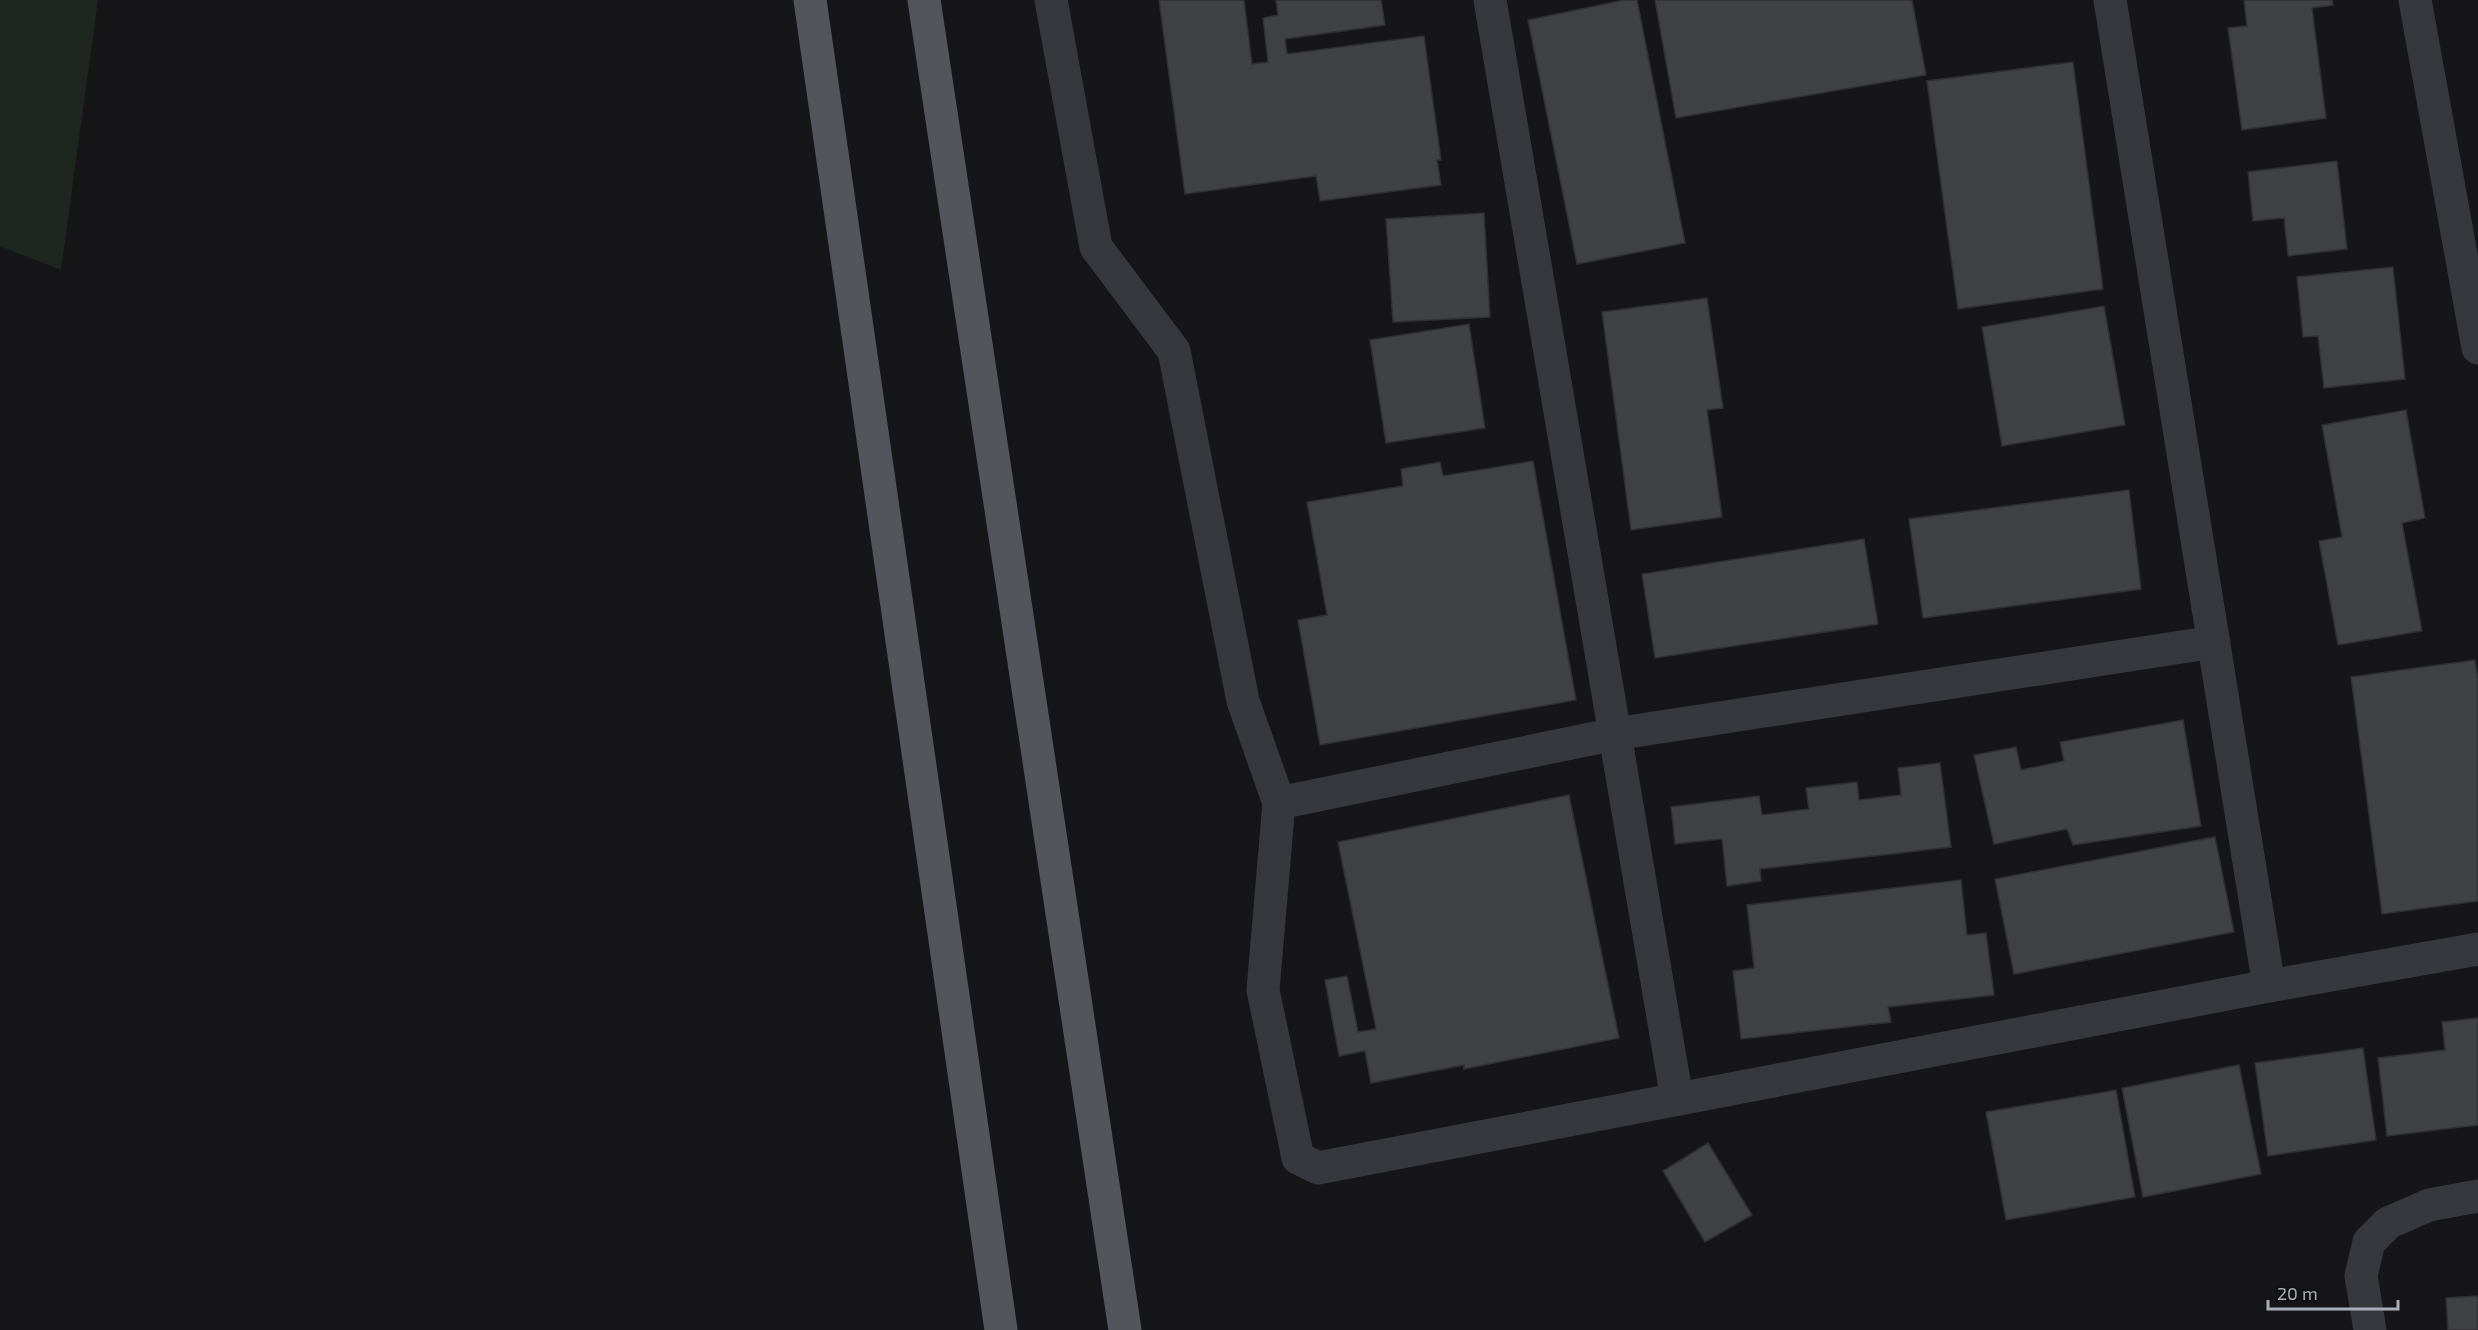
<svg xmlns="http://www.w3.org/2000/svg" width="2478" height="1330" font-family="'Exo 2',sans-serif">
  <style>
    .green { fill: #1e261f }
    .building { fill: #404145; stroke: #303034; stroke-width: 1.5 }
    .lines { fill: none; stroke-linecap: round; stroke-linejoin: round }
    .minor { stroke: #37383d; stroke-width: 33 }
    .tertiary { stroke: #37383d; stroke-width: 33 }
    .primary { stroke: #53555c; stroke-width: 33 }
  </style>
  <rect width="100%" height="100%" fill="#161618"/>
  <path class="green" d="M0,0H98L61,270L0,246Z"/>
  <path class="building" d="M1159,0H1244L1252,64L1268,62L1263,18L1278,15L1276,0H1381L1385,25L1285,39L1287,54L1424,36L1441,160H1437L1441,185L1320,201L1316,176L1185,194Z
    M1624,0H1637L1685,243L1577,264L1528,20Z
    M1655,0H1912L1926,75L1676,118Z
    M2244,0H2332L2333,5L2312,8L2326,118L2242,130L2228,28L2247,26Z
    M2073,62L2103,289L1958,309L1927,81Z
    M2337,161L2347,249L2288,256L2284,218L2253,221L2248,172Z
    M1484,213L1490,317L1393,322L1386,219Z
    M2393,267L2405,379L2324,388L2318,336L2303,337L2297,277Z
    M1707,298L1723,408L1707,410L1722,517L1631,530L1602,312Z
    M2104,306L2125,425L2002,446L1982,327Z
    M1469,324L1485,428L1386,443L1370,340Z
    M2406,410L2425,518L2402,523L2422,631L2338,645L2319,541L2342,537L2322,425Z
    M1533,461L1576,700L1320,745L1298,620L1327,615L1307,502L1403,486L1401,469L1440,462L1443,476Z
    M2129,490L2141,589L1923,618L1909,519Z
    M1864,539L1878,624L1655,658L1642,574Z
    M2475,660L2478,680V901L2382,914L2351,677Z
    M2183,720L2201,826L2073,845L2067,829L1994,844L1974,755L2016,747L2021,770L2064,761L2060,742Z
    M1940,763L1951,847L1760,869L1761,881L1727,886L1722,839L1675,844L1671,807L1759,796L1762,815L1809,809L1806,788L1857,782L1859,800L1901,795L1898,768Z
    M1569,795L1619,1038L1464,1069V1065L1371,1083L1365,1051L1339,1056L1325,980L1347,976L1358,1032L1376,1029L1338,842Z
    M2215,837L2234,932L2014,974L1995,879Z
    M1961,880L1967,935L1986,933L1994,995L1888,1007L1891,1022L1741,1039L1733,971L1754,968L1747,905Z
    M2478,1018V1125L2387,1136L2378,1058L2445,1050L2442,1022Z
    M2363,1048L2376,1140L2268,1156L2255,1063Z
    M2239,1065L2261,1174L2143,1197L2122,1088Z
    M2116,1090L2135,1197L2006,1220L1986,1112Z
    M1708,1143L1752,1215L1705,1242L1663,1171Z
    M2478,1296V1330H2448L2446,1298Z"/>
  <g class="lines">
    <path class="minor" d="M1051,0L1096,247L1174,351L1243,701L1279,803L1263,990L1298,1158L1318,1168L2269,986L2478,949
      M1490,0L1677,1099
      M2110,0L2269,986
      M1279,803L1615,734L2214,642
      M2370,1330L2361,1276L2369,1242L2388,1223L2429,1205L2478,1196"/>
    <path class="tertiary" d="M2415,0L2478,348"/>
    <path class="primary" d="M810,0L1001,1330
      M924,0L1125,1330"/>
  </g>
  <path d="M2268 1300v9h130v-9" fill="none" stroke="#a8adb8" stroke-width="3"/>
  <text x="2277" y="1300" font-size="18" fill="#a8adb8" stroke="#111113" stroke-width="4.5" paint-order="stroke">20 m</text>
</svg>
